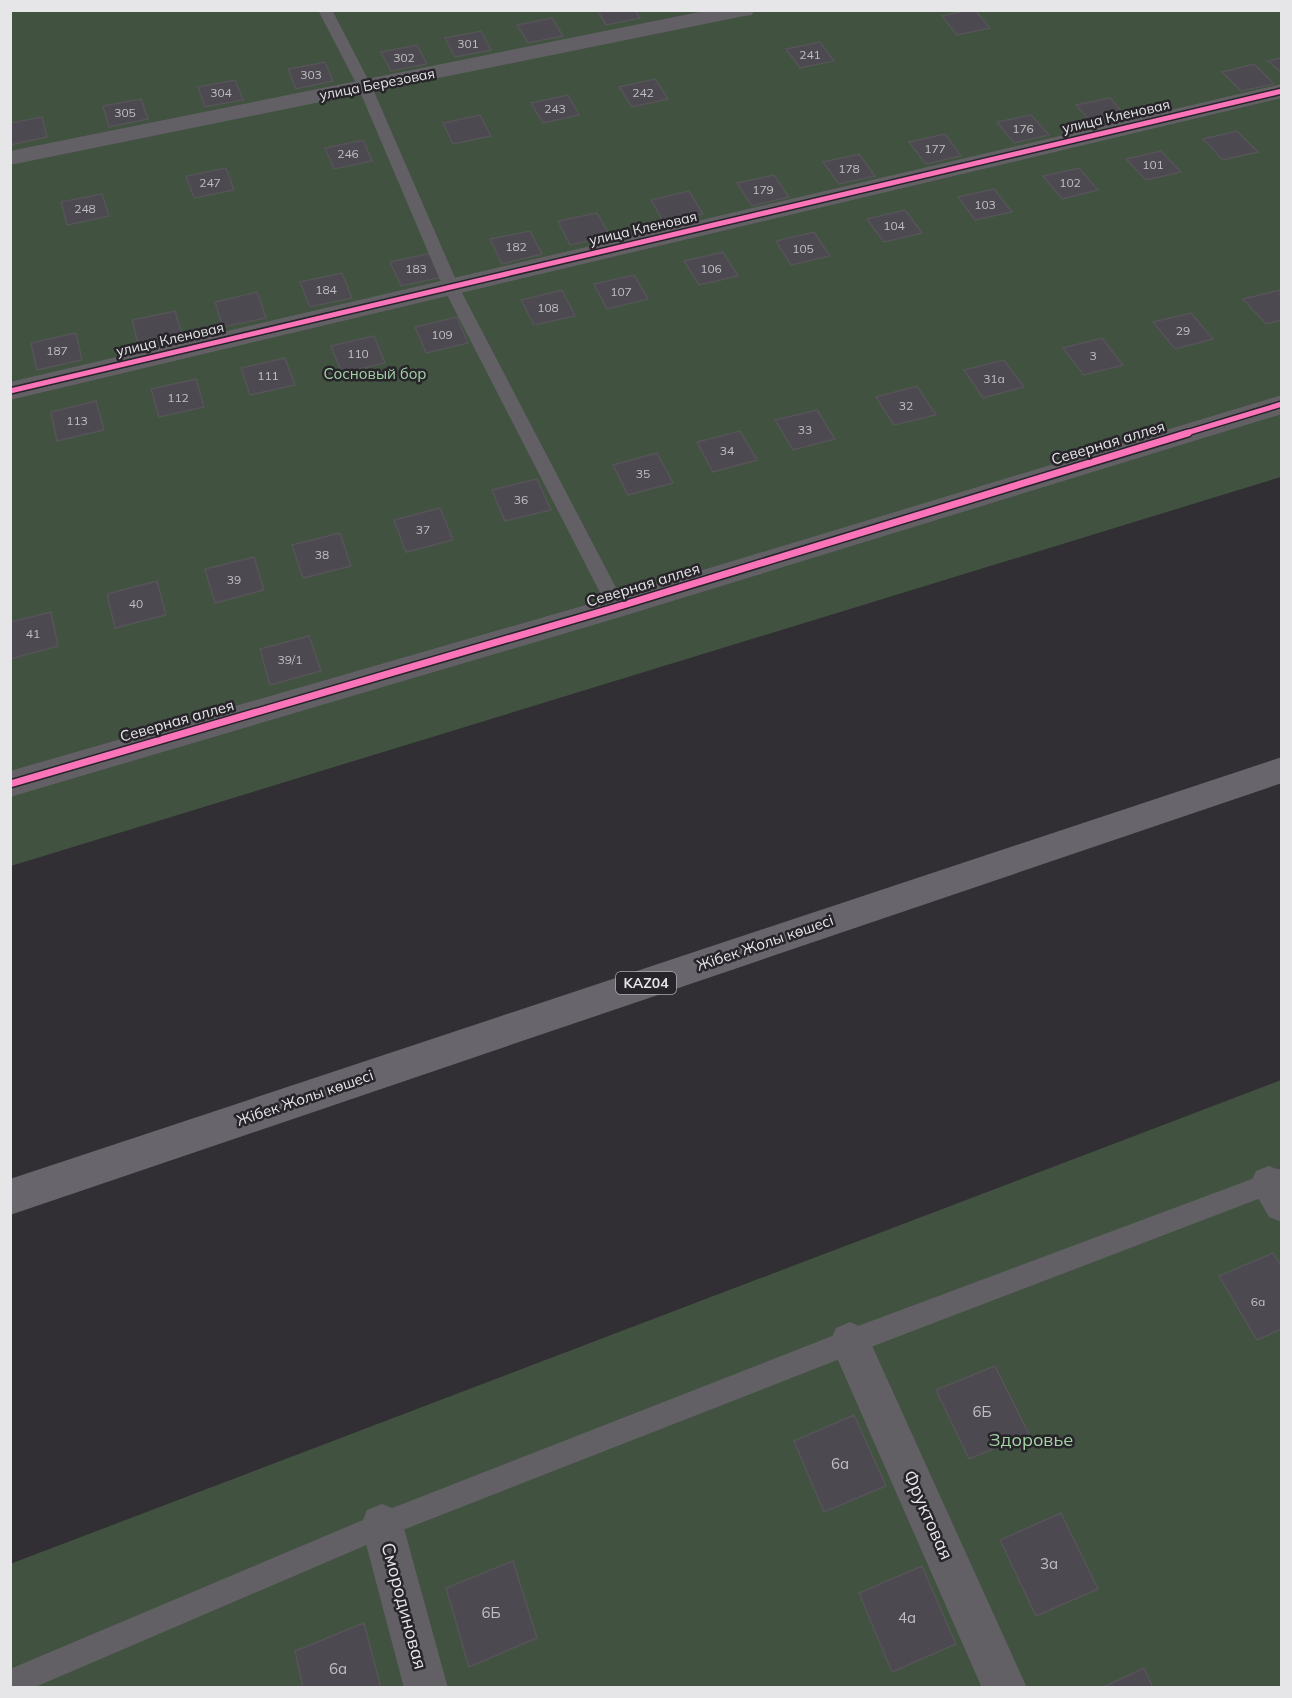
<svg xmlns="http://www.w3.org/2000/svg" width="1292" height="1698" font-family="Mulish,sans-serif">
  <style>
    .green { fill: #415241 }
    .building { fill: #4d4951; stroke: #555457; stroke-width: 1.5 }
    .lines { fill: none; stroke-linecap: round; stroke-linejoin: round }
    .lane { fill: #626065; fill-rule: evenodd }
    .street { fill: #626065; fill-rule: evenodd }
    .highway { fill: #68666c; fill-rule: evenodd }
    .cycleway-far1-casing { stroke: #27242a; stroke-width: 8 }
    .cycleway-casing { stroke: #27242a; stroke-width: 10 }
    .cycleway-far1 { stroke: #fb73b8; stroke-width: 5 }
    .cycleway { stroke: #fb73b8; stroke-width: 7 }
    .labels { text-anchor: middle; stroke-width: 5; stroke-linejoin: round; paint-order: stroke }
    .number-label { font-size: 12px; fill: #c0bec2 }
    .far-street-label { font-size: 14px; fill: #e6e5e8; stroke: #27242a }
    .shield { fill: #27242a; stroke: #adabaf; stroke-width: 1.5 }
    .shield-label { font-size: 14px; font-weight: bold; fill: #e6e5e8 }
    .park-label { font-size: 15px; fill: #a4d3a6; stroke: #27242a }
    .street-label { font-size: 15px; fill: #e6e5e8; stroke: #27242a }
    .near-number-label { font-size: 15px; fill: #c0bec2 }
    .near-park-label { font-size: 18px; fill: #a4d3a6; stroke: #27242a }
    .near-street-label { font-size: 18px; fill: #e6e5e8; stroke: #27242a }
  </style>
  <rect width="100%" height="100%" fill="#312f33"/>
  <path class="green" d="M11,11H1281V477L11,866Z
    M1281,1080V1687H11L10,1564Z"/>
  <path class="building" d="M597,10H635L640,18L606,25Z
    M969,10H975L990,28L957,35L942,16Z
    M552,18L563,36L528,43L517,25Z
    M481,31L491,50L455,57L445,38Z
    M820,42L834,61L800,68L786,49Z
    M417,45L427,64L391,71L381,52Z
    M1282,58V73L1268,61Z
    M325,62L333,81L296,89L288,69Z
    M1254,64L1274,84L1241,91L1222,72Z
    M655,79L668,99L632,107L619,87Z
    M235,80L243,100L205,107L198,87Z
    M568,95L579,115L543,123L531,103Z
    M1110,98L1128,118L1094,126L1076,105Z
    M141,99L148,119L109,127L103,106Z
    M480,115L491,136L453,144L443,123Z
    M1031,115L1049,135L1014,143L997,122Z
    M42,117L47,137L10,145V123Z
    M1237,131L1258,152L1223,160L1203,139Z
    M945,134L961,156L926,164L909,142Z
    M363,140L372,161L334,169L325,148Z
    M1161,151L1181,172L1146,180L1126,159Z
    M859,154L875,176L839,184L823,162Z
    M226,168L234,190L194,198L186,176Z
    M1079,168L1098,190L1062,199L1043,176Z
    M774,175L789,197L752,206L737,183Z
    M994,189L1012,212L975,220L958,197Z
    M689,191L703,214L664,223L651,200Z
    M102,194L109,216L67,225L61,202Z
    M905,210L922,233L884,242L867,219Z
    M597,213L610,236L570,245L558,221Z
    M530,231L542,254L502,264L490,239Z
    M814,232L830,256L791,265L776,241Z
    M723,252L738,276L699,285L684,261Z
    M431,253L442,277L401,286L390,262Z
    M342,273L352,298L310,307L300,282Z
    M634,275L648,299L607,309L594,284Z
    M562,290L575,316L534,325L521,300Z
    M1280,290L1282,320L1266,324L1243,299Z
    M257,292L266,318L223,327L215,302Z
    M175,311L183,337L139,347L132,320Z
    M1191,313L1213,339L1175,349L1153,322Z
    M457,317L468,343L426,353L415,327Z
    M76,333L82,360L37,370L31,343Z
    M374,336L385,363L342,373L331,346Z
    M1102,338L1123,365L1084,375L1063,348Z
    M285,358L295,385L250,395L241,368Z
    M1004,360L1024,387L983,398L964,370Z
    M196,379L204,407L159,417L151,389Z
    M917,386L936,415L894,425L876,397Z
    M96,401L104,430L57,441L51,412Z
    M817,410L835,439L793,450L775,420Z
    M740,431L757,460L713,472L697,442Z
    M657,453L673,483L628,495L613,465Z
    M537,479L551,510L505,521L492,490Z
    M440,508L453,540L406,552L394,520Z
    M340,533L351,566L303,578L292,545Z
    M254,557L264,590L215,603L205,569Z
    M157,581L166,615L115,628L107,594Z
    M51,612L58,646L10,659V622Z
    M309,636L321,671L270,685L260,649Z
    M1273,1253L1282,1267V1329L1257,1340L1219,1276Z
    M995,1366L1029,1434L969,1459L936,1390Z
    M854,1415L886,1486L824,1512L794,1441Z
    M1061,1513L1098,1589L1036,1616L1000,1540Z
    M513,1561L537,1638L469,1667L446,1588Z
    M922,1566L956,1644L892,1672L859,1593Z
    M364,1623L381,1688H303L295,1651Z
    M1144,1668L1153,1688H1101Z"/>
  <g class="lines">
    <path class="lane" d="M318,10H332L372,87L459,287L626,607L624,612L617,614L610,612L443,287L358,87Z
      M1279,1169L1282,1170V1190L850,1355L385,1537L33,1688H10V1669L382,1512L850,1329Z"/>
    <path class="street" d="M709,10H754L752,15L744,16L10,165V151Z
      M1282,84V98L10,400V382Z
      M1282,395V414L617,618L10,797V771L617,596Z
      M1269,1166L1282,1171V1222L1269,1217L1250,1184L1256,1171Z
      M850,1322L864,1328L1027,1688H982L830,1342L836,1328Z
      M382,1504L397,1510L403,1525L448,1688H404L361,1525L367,1510Z"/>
    <path class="highway" d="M1282,757V783L10,1215V1179Z"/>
    <defs>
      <path id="cycleway-far1" d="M10,391L1282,91
        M1183,434L1282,404"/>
      <path id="cycleway" d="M10,784L617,607L1188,433"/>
    </defs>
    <use href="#cycleway-far1" class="cycleway-far1-casing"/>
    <use href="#cycleway" class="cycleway-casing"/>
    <use href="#cycleway-far1" class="cycleway-far1"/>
    <use href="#cycleway" class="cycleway"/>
  </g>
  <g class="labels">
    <g class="number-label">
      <text x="468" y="48">301</text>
      <text x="810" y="59">241</text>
      <text x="404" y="62">302</text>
      <text x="311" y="79">303</text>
      <text x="221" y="97">304</text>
      <text x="643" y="97">242</text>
      <text x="555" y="113">243</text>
      <text x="125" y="117">305</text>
      <text x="1023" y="133">176</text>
      <text x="935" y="153">177</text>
      <text x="348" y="158">246</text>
      <text x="1153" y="169">101</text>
      <text x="849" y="173">178</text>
      <text x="210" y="187">247</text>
      <text x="1070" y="187">102</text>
      <text x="763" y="194">179</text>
      <text x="985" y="209">103</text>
      <text x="85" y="213">248</text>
      <text x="894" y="230">104</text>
      <text x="516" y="251">182</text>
      <text x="803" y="253">105</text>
      <text x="416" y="273">183</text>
      <text x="711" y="273">106</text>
      <text x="326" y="294">184</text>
      <text x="621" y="296">107</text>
      <text x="548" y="312">108</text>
      <text x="1183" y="335">29</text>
      <text x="442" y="339">109</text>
      <text x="57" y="355">187</text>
      <text x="358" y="358">110</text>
      <text x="1093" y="360">3</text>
      <text x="268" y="380">111</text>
      <text x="994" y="383">31а</text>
      <text x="178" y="402">112</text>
      <text x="906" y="410">32</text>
      <text x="77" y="425">113</text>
      <text x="805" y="434">33</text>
      <text x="727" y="455">34</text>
      <text x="643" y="478">35</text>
      <text x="521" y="504">36</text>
      <text x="423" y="534">37</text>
      <text x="322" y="559">38</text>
      <text x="234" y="584">39</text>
      <text x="136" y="608">40</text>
      <text x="33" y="638">41</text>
      <text x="290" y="664">39/1</text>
      <text x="1258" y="1306">6а</text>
    </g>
    <g class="far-street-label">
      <text transform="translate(377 84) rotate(-11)" y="5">улица Березовая</text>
      <text transform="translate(1116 116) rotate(-13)" y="5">улица Кленовая</text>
      <text transform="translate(643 228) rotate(-13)" y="5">улица Кленовая</text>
      <text transform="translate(170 339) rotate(-13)" y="5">улица Кленовая</text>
    </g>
    <rect class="shield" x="616" y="972" width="60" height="22" rx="4.5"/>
    <g class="shield-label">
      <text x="646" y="988">KАZ04</text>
    </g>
    <g class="park-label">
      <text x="375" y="379">Сосновый бор</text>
    </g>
    <g class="street-label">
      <text transform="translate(1108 443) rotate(-17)" y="5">Северная аллея</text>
      <text transform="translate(643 585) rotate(-17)" y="5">Северная аллея</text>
      <text transform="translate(177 721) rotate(-16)" y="5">Северная аллея</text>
      <text transform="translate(765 943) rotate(-19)" y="5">Жібек Жолы көшесі</text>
      <text transform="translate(305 1098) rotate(-19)" y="5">Жібек Жолы көшесі</text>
    </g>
    <g class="near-number-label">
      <text x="982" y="1417">6Б</text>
      <text x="840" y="1469">6а</text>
      <text x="1049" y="1569">3а</text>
      <text x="491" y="1618">6Б</text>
      <text x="907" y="1623">4а</text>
      <text x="338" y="1674">6а</text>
    </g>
    <g class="near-park-label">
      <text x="1031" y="1446">Здоровье</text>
    </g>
    <g class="near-street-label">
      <text transform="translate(928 1515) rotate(66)" y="6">Фруктовая</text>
      <text transform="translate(404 1606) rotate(75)" y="6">Смородиновая</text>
    </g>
  </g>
  <rect width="1292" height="1698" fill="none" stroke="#e6e5e8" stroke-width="24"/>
</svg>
